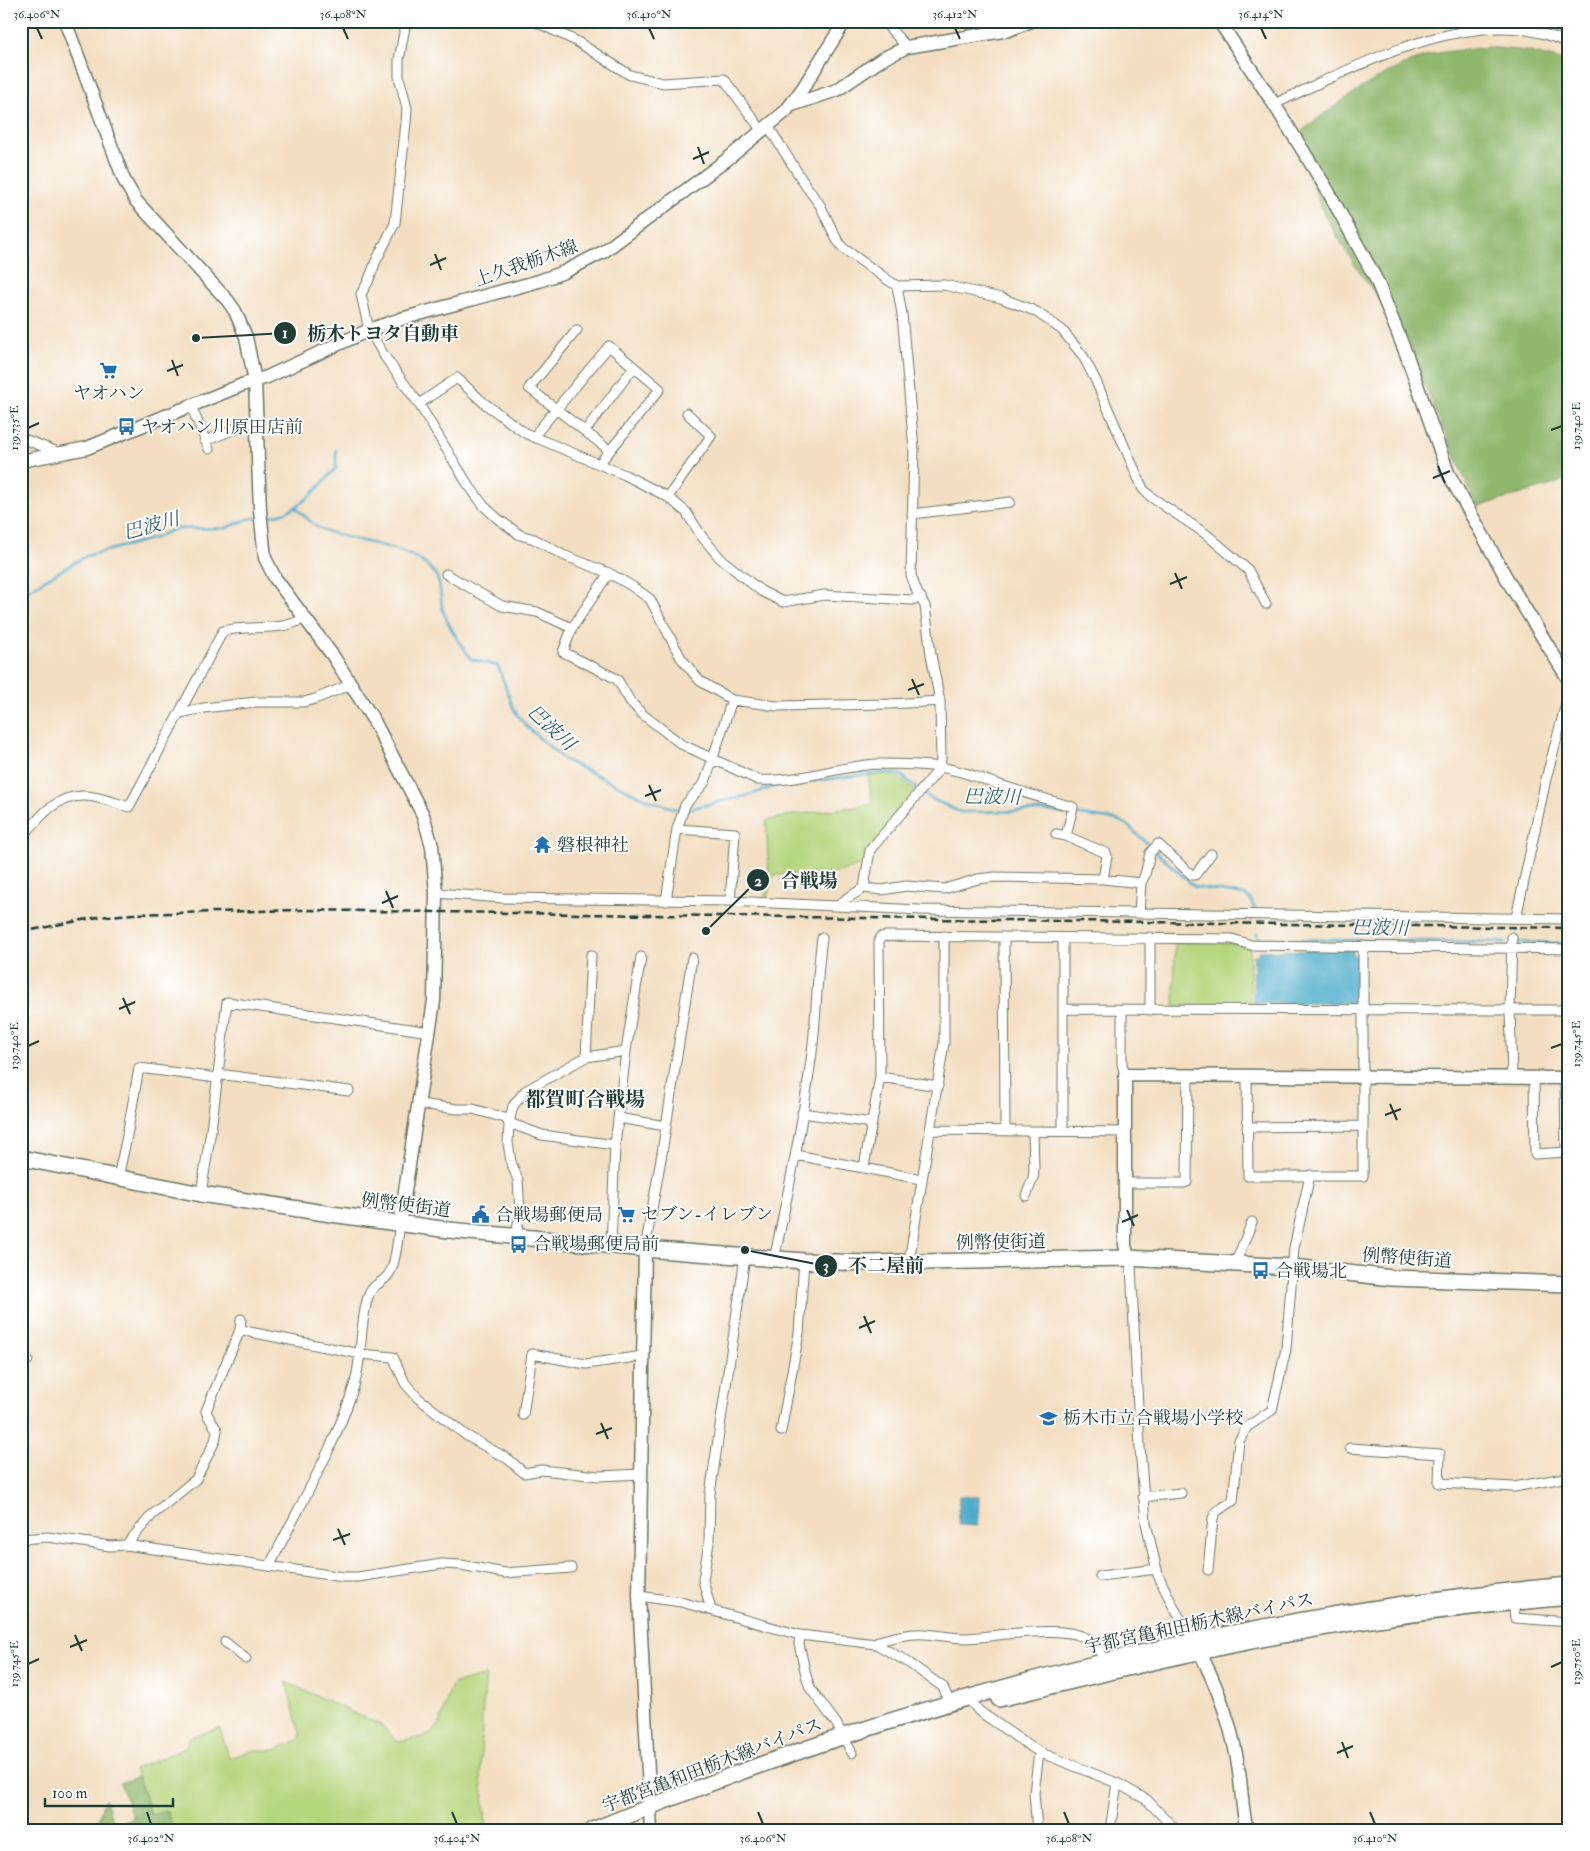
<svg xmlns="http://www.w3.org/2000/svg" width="1590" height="1851" font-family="'IM FELL Double Pica','Noto Serif JP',serif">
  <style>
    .green { fill: #b6d67e; stroke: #6a8a59 }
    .forest { fill: #90b76d; stroke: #587a50 }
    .water { fill: #4bacca; stroke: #35747f }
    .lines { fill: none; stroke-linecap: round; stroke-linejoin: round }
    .stream { stroke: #4bacca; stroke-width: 2.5 }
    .street-casing { stroke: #697565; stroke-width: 11 }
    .secondary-casing { stroke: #697565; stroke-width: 15 }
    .primary-casing { stroke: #697565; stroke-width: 18 }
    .street { stroke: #fff; stroke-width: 9 }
    .secondary { stroke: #fff; stroke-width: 12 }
    .primary { stroke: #fff; stroke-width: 15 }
    .rail { stroke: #1f3d34; stroke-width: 2.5; stroke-dasharray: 8 4; stroke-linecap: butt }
    .ticks { fill: none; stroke: #1f3d34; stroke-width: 2 }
    .labels { text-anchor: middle; stroke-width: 4; stroke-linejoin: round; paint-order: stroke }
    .street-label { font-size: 18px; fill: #1f3d34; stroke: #fff }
    .poi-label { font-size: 18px; fill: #1f3d34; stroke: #fff; text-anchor: start }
    .water-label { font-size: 19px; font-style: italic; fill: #2e6468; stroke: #fff }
    .quarter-label { font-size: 20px; font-weight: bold; fill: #1f3d34; stroke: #fff }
    .leader { fill: none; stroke: #1f3d34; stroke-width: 2 }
    .callout-dot { fill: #1f3d34; stroke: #fff; stroke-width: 2 }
    .mark-label { font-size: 15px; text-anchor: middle; font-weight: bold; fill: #fff }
    .callout-label { font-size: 19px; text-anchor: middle; font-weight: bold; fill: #1f3d34; stroke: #fff; stroke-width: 4; stroke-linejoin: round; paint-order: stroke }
    .neatline { fill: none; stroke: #1f3d34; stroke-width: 2 }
    .ticks-label { font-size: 12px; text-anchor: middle; fill: #1f3d34 }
  </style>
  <rect width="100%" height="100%" fill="#fff"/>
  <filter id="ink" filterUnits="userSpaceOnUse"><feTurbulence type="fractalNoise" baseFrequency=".02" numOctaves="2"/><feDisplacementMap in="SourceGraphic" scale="10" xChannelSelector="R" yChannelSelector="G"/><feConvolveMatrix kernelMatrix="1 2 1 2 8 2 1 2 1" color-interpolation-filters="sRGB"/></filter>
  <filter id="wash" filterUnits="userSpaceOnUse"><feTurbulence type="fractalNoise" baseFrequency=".0096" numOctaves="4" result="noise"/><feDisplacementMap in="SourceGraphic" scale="20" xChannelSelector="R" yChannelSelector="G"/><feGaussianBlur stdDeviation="1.12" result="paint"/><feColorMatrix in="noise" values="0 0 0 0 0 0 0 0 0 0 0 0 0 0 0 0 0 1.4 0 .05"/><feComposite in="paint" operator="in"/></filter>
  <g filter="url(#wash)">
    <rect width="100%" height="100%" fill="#f3dec1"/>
    <path class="green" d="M888,774L898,777L916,791L863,865L835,873L773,875L768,897H765L769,874L766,821L787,816L873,804L868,776Z
      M1175,942L1230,943L1250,948V1006H1174Z
      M486,1675L482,1716L481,1778L487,1830H173L167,1811L151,1815L134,1769L181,1750L186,1747L190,1737L220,1728L229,1758L255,1750H275L298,1740L301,1737L286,1682L376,1723L384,1727L396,1741C403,1742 409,1740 416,1738C421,1737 430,1736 434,1731C445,1718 445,1699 453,1684Z"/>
    <path class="forest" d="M1487,47L1526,51L1569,62V477L1555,484L1477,507L1419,372L1409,341L1360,273L1325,217L1294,137C1337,104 1381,69 1434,54C1449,50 1471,50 1487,47Z
      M138,1777L151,1815L167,1811L173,1830H95L105,1798L114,1824L133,1818L120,1783Z"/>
    <path class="water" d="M1353,950V956H1358V999L1352,1003H1253L1254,955H1258L1259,951Z
      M959,1496H979L978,1526L959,1525Z"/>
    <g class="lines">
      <path class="stream" d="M296,508C303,514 311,523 319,528C352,544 407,543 432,570C444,583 438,599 444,613C450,630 461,644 471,659L498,666L514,710L526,726L563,759L646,799L679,810
        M266,517C298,514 316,491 336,468V450
        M21,595L41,582L86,556L155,538L174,529L226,528L248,519L258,518
        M688,809L746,796L779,785L888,772L901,775L928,797L960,812L1045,811L1068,814
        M1073,814L1117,820L1126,824L1150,846
        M1156,852L1195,887L1245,895L1251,900L1255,910
        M1257,933V937L1259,939L1506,942
        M1516,942L1569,943"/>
    </g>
  </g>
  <g filter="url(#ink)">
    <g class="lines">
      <defs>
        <path id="street" d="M406,21L399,60V77L407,108L406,123L395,223L376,261L368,282L361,294L369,330L385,357L419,404L467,483L484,506L497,518L520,535L534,539L563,555L609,573L630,585L650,599L681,658L700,681L732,700L777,706L890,704L940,701
          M534,21L576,41L630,75L663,83L724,79L762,131
          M883,21L907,47
          M1274,104C1344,72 1420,31 1498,28C1521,27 1548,34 1569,43
          M768,126L806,186L820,205L837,240L843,248L888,280L897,286L944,285L1001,298L1035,311L1062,330L1083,356L1095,379L1143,489L1151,497L1206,534L1248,570L1266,604
          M577,330L529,388L609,450
          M419,404L457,378L484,403L525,433L625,475L668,497L686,512L703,538L721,559L761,591L783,602L824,595L912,600L921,597
          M191,406L209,449
          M585,431L634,367
          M21,438L60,453
          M536,438L538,431L609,346L660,389L599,464
          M205,441L250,423L256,422
          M668,497L711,436L687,413
          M912,514L1010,502
          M609,573L572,628L563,652L617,679L630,701L641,713L681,744L758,780C797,783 838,766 878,764C898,764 919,764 939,767C960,770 980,778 1000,785C1025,793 1049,800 1073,807L1066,836
          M446,574L502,606L537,612L572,628
          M180,713L204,708L256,702H304L315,699L352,684
          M677,829L735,833L730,901
          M1056,834L1066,836L1106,853L1107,856L1103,879
          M21,835C33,828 39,816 50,808C77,787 100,798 129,807L223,631C249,624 281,633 304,618
          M1141,883L1145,875L1150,853L1158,844L1192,875H1195L1211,854
          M864,888L870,850L936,773L940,767L941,759L940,701L931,655L925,606L917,592L911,575L914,449L902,314L897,286
          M436,893L502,898L730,901L921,910L1569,919
          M666,901L677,829L685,805L705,782L732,700
          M838,906L847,898L864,888L882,890L906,886L944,889L978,879L995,877L1103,879L1141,883L1139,914
          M1516,918L1546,779L1569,692
          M1004,937L1005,1131
          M1512,937L1510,1010L1512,1077
          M1064,1009L1569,1010
          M1122,1010V1064L1125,1075
          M1150,1010V937
          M586,1057L591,955
          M218,1074L349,1091
          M1247,1076L1248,1176H1363V946
          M880,1077L938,1086
          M1534,1077L1535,1154L1566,1152L1565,1078
          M419,1104L457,1109H473L505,1118L509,1123L542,1135L615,1145
          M802,1113L872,1123
          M618,1118L666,1126
          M1247,1127L1363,1126
          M931,1130L1126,1132
          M1063,1131V938
          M796,1155L921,1179
          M864,1167L880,1077L879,941L881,937L885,936L1232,939L1251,945L1569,949
          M118,1177L126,1141L139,1068L217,1078
          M1125,1183H1184L1187,1182L1188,1076
          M201,1194L211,1130L227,1002L430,1032
          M1026,1196L1033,1178L1034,1170L1033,1131
          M516,1237L520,1211L518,1180L511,1162L508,1143L509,1123L513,1106L525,1091L586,1057L626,1051
          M611,1246L615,1145L626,1051L641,957
          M645,1249L662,1153L692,958
          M1128,1258L1131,1265L1140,1448L1146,1523L1158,1575L1174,1608L1194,1641
          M774,1260C788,1193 802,1127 811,1060C817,1020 816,979 822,938
          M909,1262L944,1043V936
          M1235,1264L1252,1222
          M240,1330L361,1354L393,1357L405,1383L418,1398L467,1436L508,1459L524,1473L541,1470L599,1476L642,1474
          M21,1359L28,1360
          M523,1415L532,1354L586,1364L643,1356
          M781,1431L799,1333L804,1261
          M1350,1448L1440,1454L1439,1483L1514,1487L1569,1477
          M1143,1497L1181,1493
          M21,1539L48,1537L110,1546L126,1545L343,1577H358L442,1564L461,1565L505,1573L571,1568
          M126,1545L152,1515L196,1479L215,1441L217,1430L207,1414L206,1411L240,1330L241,1319
          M270,1565C299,1506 334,1450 354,1386C363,1356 359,1326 368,1297C373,1282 384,1284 390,1272C396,1263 398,1236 400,1224
          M1208,1570L1213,1518L1217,1511L1233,1501L1239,1441L1247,1427L1272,1410L1286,1349L1294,1248L1310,1175
          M1100,1576L1157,1569
          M639,1596L681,1602L800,1635L876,1644L906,1661L943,1687L950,1703
          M1513,1600L1515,1618L1569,1622
          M711,1610L703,1580L709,1542L710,1494L745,1257
          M800,1635L799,1644L806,1675L810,1688L836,1723L852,1753
          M225,1642L246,1659
          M876,1644L879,1641C894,1637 909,1633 925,1634C939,1635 953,1638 967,1638C997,1637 1077,1619 1098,1647C1101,1651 1102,1657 1103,1662
          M967,1697L979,1711L1019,1739L1039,1752L1117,1783L1147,1800L1176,1830
          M1037,1830L1034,1793L1039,1752
          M1110,1830L1117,1783"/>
        <path id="secondary" d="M65,21L124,180L136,201L228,301L235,311L246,337L255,381L260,510L265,558L275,578L333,656L374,721L423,815L432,846L436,893L434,1001L400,1224
          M1219,21L1274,104L1328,191L1376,279L1407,356L1448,473L1511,586L1569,680
          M792,105L837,90L882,59L907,47L1009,30L1031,21
          M21,461L87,448L242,385L267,377L369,330L401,319L539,281L564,272L603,252L725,161L786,111L803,88L845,21
          M645,1249L639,1596L651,1830
          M1128,1258L1125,1245V1075L1569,1078
          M1195,1643C1217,1684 1233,1726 1239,1772C1242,1791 1242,1811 1247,1830"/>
        <path id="primary" d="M21,1158L201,1194L331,1214L449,1230L645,1249L804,1261L868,1263L1128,1258L1293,1267L1392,1278L1569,1284
          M999,1699C1123,1668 1249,1638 1377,1619C1440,1610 1505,1603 1569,1597
          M593,1830C903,1700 1234,1614 1569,1585"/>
      </defs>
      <use href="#street" class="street-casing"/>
      <use href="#secondary" class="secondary-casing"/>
      <use href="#primary" class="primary-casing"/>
      <use href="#street" class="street"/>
      <use href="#secondary" class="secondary"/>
      <use href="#primary" class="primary"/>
      <path class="rail" d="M21,932L98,917L132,914L299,910L1569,928"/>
    </g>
  </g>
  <path class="ticks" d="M37,28L42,39M343,28L348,39M649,28L654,39M955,28L960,39M1261,28L1266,39M698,147L704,164M693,159L709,152M435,254L441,270M430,265L446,258M172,360L178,376M167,371L183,365M28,428L39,423M1551,430L1562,426M1438,466L1445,483M1433,478L1450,471M1175,573L1182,589M1170,584L1187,577M912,679L919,695M908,690L924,684M649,785L656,801M645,796L661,790M386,891L393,908M382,903L398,896M123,998L130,1014M119,1009L135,1002M28,1046L39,1041M1551,1048L1562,1044M1390,1104L1397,1120M1385,1115L1401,1109M1127,1210L1134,1226M1122,1222L1138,1215M864,1316L871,1333M859,1328L875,1321M601,1423L608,1439M596,1434L612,1428M338,1529L345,1545M333,1540L350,1534M75,1635L82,1651M70,1647L87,1640M28,1664L39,1659M1551,1667L1562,1662M1342,1742L1348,1758M1337,1753L1353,1746M147,1812L151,1824M452,1812L457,1824M758,1812L763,1824M1064,1812L1069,1824M1370,1812L1375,1824"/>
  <defs>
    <symbol id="supermarket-bare" viewBox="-9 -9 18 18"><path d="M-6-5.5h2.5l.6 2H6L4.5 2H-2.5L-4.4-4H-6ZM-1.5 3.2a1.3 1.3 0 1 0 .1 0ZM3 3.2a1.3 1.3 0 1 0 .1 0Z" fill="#1f6fb2" stroke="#fff" stroke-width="2.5" paint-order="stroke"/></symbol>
    <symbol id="bus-bare" viewBox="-9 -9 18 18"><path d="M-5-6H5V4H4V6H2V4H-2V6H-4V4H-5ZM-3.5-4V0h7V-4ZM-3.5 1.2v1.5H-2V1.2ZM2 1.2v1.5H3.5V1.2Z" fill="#1f6fb2" stroke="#fff" stroke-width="2.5" paint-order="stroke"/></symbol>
    <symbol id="temple-bare" viewBox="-9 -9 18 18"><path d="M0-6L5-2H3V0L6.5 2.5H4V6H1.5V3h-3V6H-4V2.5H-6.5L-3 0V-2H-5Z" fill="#1f6fb2" stroke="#fff" stroke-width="2.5" paint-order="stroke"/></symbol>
    <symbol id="civic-bare" viewBox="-9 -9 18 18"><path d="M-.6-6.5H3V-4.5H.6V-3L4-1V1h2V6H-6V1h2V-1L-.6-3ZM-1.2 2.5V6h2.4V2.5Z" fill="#1f6fb2" stroke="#fff" stroke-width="2.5" paint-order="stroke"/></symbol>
    <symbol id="school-bare" viewBox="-9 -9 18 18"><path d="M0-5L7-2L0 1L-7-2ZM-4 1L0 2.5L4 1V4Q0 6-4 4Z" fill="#1f6fb2" stroke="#fff" stroke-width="2.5" paint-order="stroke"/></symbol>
  </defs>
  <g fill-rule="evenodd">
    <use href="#supermarket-bare" x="96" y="358" width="25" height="25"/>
    <use href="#bus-bare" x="114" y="414" width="25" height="25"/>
    <use href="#temple-bare" x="530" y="832" width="25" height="25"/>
    <use href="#supermarket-bare" x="614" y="1202" width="25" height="25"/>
    <use href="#civic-bare" x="468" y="1202" width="25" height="25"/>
    <use href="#bus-bare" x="506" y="1232" width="25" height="25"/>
    <use href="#bus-bare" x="1248" y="1258" width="25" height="25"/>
    <use href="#school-bare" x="1036" y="1406" width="25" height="25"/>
  </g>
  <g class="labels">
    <g class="street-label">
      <text transform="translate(526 263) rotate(-19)" y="6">上久我栃木線</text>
      <text transform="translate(406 1205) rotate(7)" y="6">例幣使街道</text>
      <text transform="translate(1001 1242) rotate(-1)" y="6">例幣使街道</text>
      <text transform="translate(1407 1258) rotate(4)" y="6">例幣使街道</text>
      <text transform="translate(1199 1623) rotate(-12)" y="6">宇都宮亀和田栃木線バイパス</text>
      <text transform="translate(712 1765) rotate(-21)" y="6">宇都宮亀和田栃木線バイパス</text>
    </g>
    <g class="poi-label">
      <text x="109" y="399" text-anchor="middle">ヤオハン</text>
      <text x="141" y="433">ヤオハン川原田店前</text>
      <text x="557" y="851">磐根神社</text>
      <text x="641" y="1220">セブン-イレブン</text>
      <text x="495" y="1221">合戦場郵便局</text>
      <text x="533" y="1250">合戦場郵便局前</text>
      <text x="1275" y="1277">合戦場北</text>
      <text x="1063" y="1424">栃木市立合戦場小学校</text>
    </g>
    <g class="water-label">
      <text transform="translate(151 525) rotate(-15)" y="7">巴波川</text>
      <text transform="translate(552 727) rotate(43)" y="7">巴波川</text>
      <text transform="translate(992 796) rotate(1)" y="7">巴波川</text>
      <text transform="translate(1380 927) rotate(1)" y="7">巴波川</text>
    </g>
    <g class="quarter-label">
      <text x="585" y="1106">都賀町合戦場</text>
    </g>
  </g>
  <path class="leader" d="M196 338L285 333M706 931L758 880M745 1250L826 1266"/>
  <g class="callout-dot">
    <circle cx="196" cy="338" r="5"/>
    <circle cx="706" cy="931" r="5"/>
    <circle cx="745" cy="1250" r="5"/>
    <circle cx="285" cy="333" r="12"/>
    <circle cx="758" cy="880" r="12"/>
    <circle cx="826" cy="1266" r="12"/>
  </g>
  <g class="mark-label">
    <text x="285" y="338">1</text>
    <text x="758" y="886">2</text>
    <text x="826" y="1271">3</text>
  </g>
  <g class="callout-label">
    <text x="383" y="340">栃木トヨタ自動車</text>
    <text x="809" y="887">合戦場</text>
    <text x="886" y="1272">不二屋前</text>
  </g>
  <rect width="1590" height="1851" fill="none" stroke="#fff" stroke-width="55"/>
  <path d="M45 1798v8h128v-8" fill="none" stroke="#1f3d34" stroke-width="2.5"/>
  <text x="52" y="1798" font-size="15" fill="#1f3d34" stroke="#ffffff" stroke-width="4" paint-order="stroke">100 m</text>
  <rect x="28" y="28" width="1534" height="1796" class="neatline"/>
  <g class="ticks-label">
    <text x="37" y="18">36.406°N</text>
    <text x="343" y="18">36.408°N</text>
    <text x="649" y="18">36.410°N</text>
    <text x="955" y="18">36.412°N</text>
    <text x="1261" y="18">36.414°N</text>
    <text transform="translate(1576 426) rotate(-90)" y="4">139.740°E</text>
    <text transform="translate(14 428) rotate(-90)" y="4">139.735°E</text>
    <text transform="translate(1576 1044) rotate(-90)" y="4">139.745°E</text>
    <text transform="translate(14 1046) rotate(-90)" y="4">139.740°E</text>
    <text transform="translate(1576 1662) rotate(-90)" y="4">139.750°E</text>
    <text transform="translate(14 1664) rotate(-90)" y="4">139.745°E</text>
    <text x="151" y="1842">36.402°N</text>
    <text x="457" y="1842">36.404°N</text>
    <text x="763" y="1842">36.406°N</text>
    <text x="1069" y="1842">36.408°N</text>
    <text x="1375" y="1842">36.410°N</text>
  </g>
</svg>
